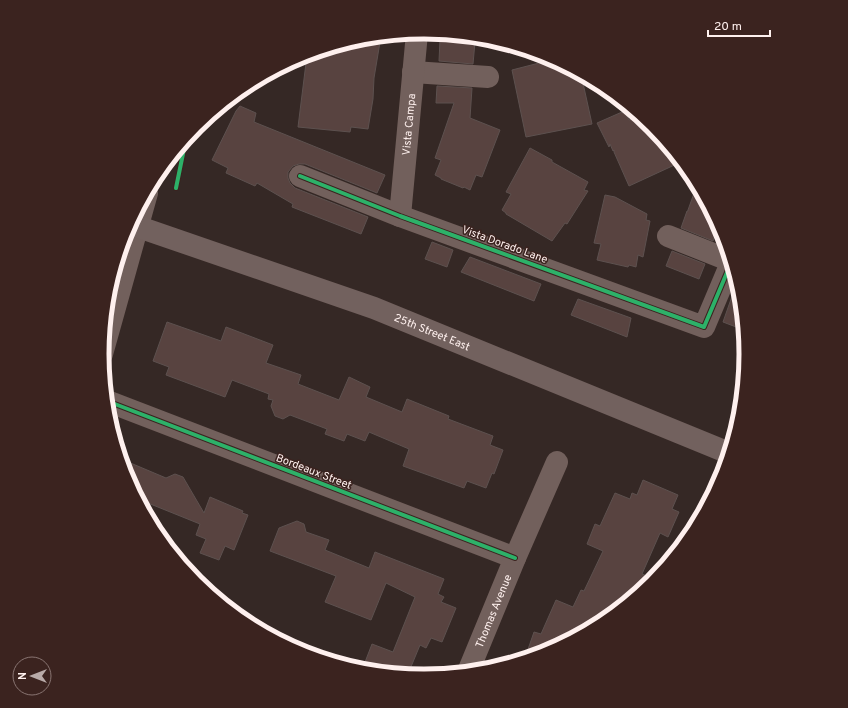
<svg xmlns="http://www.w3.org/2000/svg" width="848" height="708" font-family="Overpass,sans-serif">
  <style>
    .building { fill: #584340; stroke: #5d514f }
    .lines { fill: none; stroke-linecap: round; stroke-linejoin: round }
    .minor { stroke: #72605c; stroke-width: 22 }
    .major { stroke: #72615e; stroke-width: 22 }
    .cycleway-casing { stroke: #3b231f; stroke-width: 6 }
    .cycleway { stroke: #2db169; stroke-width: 4 }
    .labels { text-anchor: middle; stroke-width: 3; stroke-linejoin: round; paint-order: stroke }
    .street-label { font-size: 11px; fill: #fef0ee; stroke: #3b231f }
    .rim { fill: none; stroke: #fef0ee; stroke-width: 5 }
  </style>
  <rect width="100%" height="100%" fill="#352825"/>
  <path class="building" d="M381,36L374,78L373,99L368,129L351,127L350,132L298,127L307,55L361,38Z
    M440,40L475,42L473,64L439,61Z
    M555,61L581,74L592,124L526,137L512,70L543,62Z
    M437,86L472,88L470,118L500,130L482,177L476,175L470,190L464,187L463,188L441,179V178L435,175L441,160L435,158L454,103H436Z
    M240,106L256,113L254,122L385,175L377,193L305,164H299L293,166L288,172V178L290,183L295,188L368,217L361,234L292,207L293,204L257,183L255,186L226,173L228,168L212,160L236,111Z
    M622,112V113L625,112L629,120L639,116L652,126L681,162L629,186L614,152V150L613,151L610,144L609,147L597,123Z
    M530,148L552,160V162L588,182L584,190L588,191L567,224L565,223L552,241L506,214V213L502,210L511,194L506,192Z
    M697,185L719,226L713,241L681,228L687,211H688V210Z
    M605,195L615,197L647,214L646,220L650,221L643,257L638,255L636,267L629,265L628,267L597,260L601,244L594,243Z
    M432,242L453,250L447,267L425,259Z
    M672,251L705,264L699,279L666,266Z
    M470,257L541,284L534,301L461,272Z
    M737,282L740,291L744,330L723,322Z
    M578,299L631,318L627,337L571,315Z
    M167,322L221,341L226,327L273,345L266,363L301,375L298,384L339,400L349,377L370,387L366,397L402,412L407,399L449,416L448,419L493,436L490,445L503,450L494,474L492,473L486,488L467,481L464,488L403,466L409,449L369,432L365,441L347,434L344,441L325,434L327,429L290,415L283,419L275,416L271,406L273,400L268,399L269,394L232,380L225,397L166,375L169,367L153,361Z
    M121,459L166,478L175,474L183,477L204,513L210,497L243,511L242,513L248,515L234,550L225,546L219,560L200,553L206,539L196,535L200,524L138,499L126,477Z
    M643,480L678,495L672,509L679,512L668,537L660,533L642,574L654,579L634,596L627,593L620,607L603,622L547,652L525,658L534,632L541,634L556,600L573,607L581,590L584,591L603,551L587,544L595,524L600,526L615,493L630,499L632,493L637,495Z
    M297,521L304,524L306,532L329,540L325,550L369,568L375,552L444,579L438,594L444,597L441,602L456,608L442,642L431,638L426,648L420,645L408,674L362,670L372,644L393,652L415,597L386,583L371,620L325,602L336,576L270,551L279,528Z"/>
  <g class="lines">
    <g class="minor">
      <path d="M413,72L488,77"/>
      <path d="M300,176L400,216L704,327L731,263"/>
      <path id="s1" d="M400,216L417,33"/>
      <path d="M668,236L731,261"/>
      <path d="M102,354L147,193"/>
      <path d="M107,401L515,558"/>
      <path id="s2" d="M468,672L515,558L557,462"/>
    </g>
    <path class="major" id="s3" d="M130,224L374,308L729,453"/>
    <defs>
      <path id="cycleway" d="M300,176L400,216L704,327L731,263
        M176,188L186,139
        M107,401L515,558"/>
    </defs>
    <use href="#cycleway" class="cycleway-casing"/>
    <use href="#cycleway" class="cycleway"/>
  </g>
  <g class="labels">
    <g class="street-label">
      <text dy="4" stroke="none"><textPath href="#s1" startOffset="92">Vista Campa</textPath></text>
      <text transform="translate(505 244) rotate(20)" y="4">Vista Dorado Lane</text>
      <text dy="4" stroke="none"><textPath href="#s3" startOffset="321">25th Street East</textPath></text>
      <text transform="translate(314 471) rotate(21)" y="4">Bordeaux Street</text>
      <text dy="4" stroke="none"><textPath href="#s2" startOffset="66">Thomas Avenue</textPath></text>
    </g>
  </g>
  <path d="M0 0H848V708H0ZM109 354a315 315 0 1 1 630 0a315 315 0 1 1-630 0Z" fill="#3b231f" fill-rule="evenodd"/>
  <path class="rim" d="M109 354a315 315 0 1 1 630 0a315 315 0 1 1-630 0Z"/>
  <g transform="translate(32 676) rotate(270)"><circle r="19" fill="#3b231f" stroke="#897572"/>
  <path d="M0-3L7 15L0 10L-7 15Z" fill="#b8aaa8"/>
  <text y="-6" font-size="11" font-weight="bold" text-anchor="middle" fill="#fef0ee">N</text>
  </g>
  <path d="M708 30v6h62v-6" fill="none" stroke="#fef0ee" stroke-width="2"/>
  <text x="714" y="30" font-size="12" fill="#fef0ee" stroke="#3b231f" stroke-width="3" paint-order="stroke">20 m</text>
</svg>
